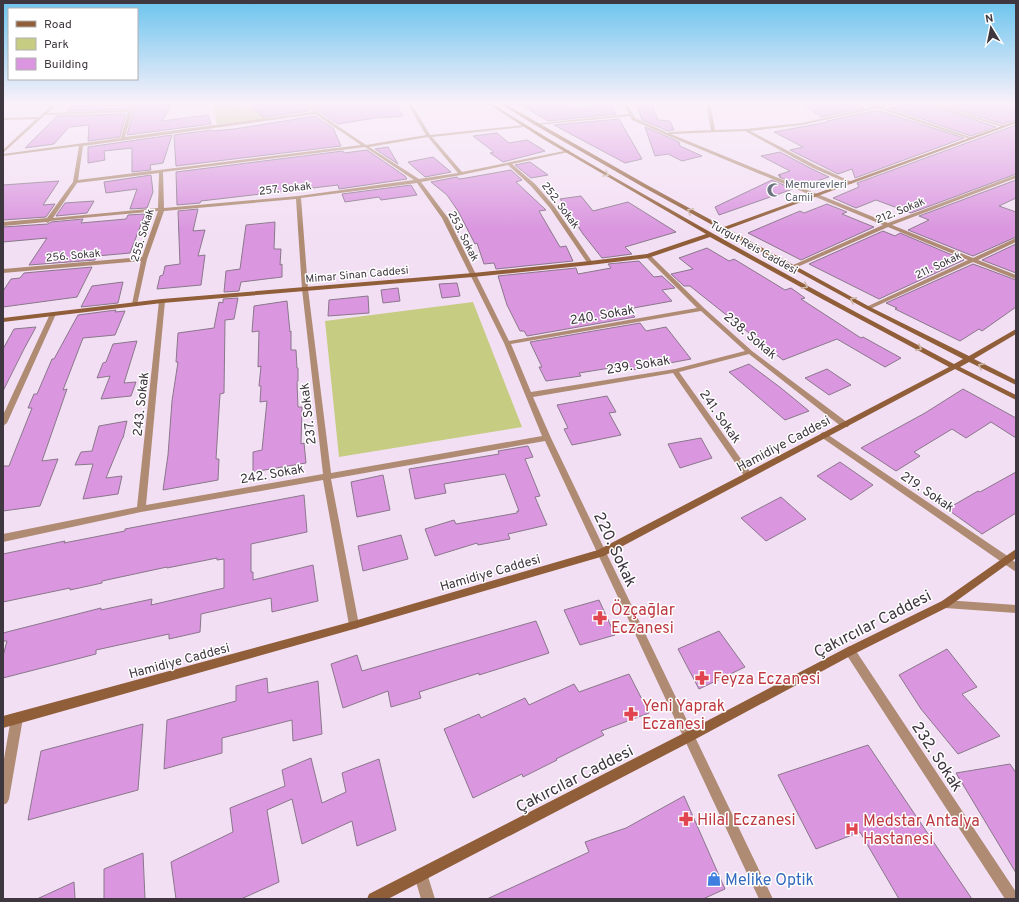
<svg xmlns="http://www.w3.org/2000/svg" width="1019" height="902" font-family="Overpass,sans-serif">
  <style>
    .green { fill: #c6cd82 }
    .building { fill: #da97df; stroke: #8a778b }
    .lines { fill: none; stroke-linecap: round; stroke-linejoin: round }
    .street { fill: #ae8b72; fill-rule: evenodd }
    .secondary { fill: #905e38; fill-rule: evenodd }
    .oneway { stroke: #cdb7a5 }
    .labels { text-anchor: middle; stroke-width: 3; stroke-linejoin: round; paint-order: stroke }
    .far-worship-label { font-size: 11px; fill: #5b616d; stroke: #fff; text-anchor: start }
    .far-street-label { font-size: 11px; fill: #3f373f; stroke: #fff }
    .street-label { font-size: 13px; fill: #3f373f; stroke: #fff }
    .near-street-label { font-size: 16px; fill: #3f373f; stroke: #fff }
    .near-health-label { font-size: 16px; fill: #be3a42; stroke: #fff; text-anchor: start }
    .near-shop-label { font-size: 16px; fill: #366cbe; stroke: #fff; text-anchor: start }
  </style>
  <rect width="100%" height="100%" fill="#f3dff4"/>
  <path class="green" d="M216,103H234L242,108L266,104L270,118L217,124L213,107Z
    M473,302L522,427L339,457L325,321Z"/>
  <path class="building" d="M75,103H134L128,109L67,111Z
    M141,103H173L162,121L208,115L211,124L127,135L133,112Z
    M247,103H303L310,111L263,117Z
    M310,103H395L403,116L381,118V117L338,124L318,111Z
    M518,103H564L573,109L595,106L593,103H609L616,114L548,121Z
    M636,103H651L658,120L670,121L674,130L668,131L642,120Z
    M801,103H852L864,108L821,117Z
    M913,103H925L996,127L971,136L890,108Z
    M936,103H1016V120L1003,124Z
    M872,111H880L964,138L855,178L852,169L838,174L790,150L803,147L774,132L828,122L827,121Z
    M126,114L120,137L88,141L89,125L69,127L54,144L25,148L57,116Z
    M315,116L333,128L341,146L176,166L174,135L212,130L213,131L234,129Z
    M619,119L642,159L625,163L554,125Z
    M1016,125V174L911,213L876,200L856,208L833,198L859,187L857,183Z
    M645,127L679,142L680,146L702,156L682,161L668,154L655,156Z
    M497,133L509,143L527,140L545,151L503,162L490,153L494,152L473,136Z
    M172,135L163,163L150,165L151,170L132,172V148L104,151L105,160L88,163V147Z
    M388,147L398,164L375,149Z
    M367,150L405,176L407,179L339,189L338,185L201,201L200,203L177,205L176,172L343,151L344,153Z
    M780,152L812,169L829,177L802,186L779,177L781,176L778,175L790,171L761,156Z
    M433,157L451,172L425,177L408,162Z
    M530,162L548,175L531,178L515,165Z
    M511,170L522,180L516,182L546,210L539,211L560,247L566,246L573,261L496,269L494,263L484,264L477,243L475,244L458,211L447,195L431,182L457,177L459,179L466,178Z
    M151,175L153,192L147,208L130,209L137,189L106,193L104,182Z
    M772,180L793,189L719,215L715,207Z
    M1016,180V198L999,206L1016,212V237L973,256L908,230L929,220L919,216Z
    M59,181L43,205L55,204L46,217L3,220V185Z
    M411,185L417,195L381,200L379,197L345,202L342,194Z
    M581,196L593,211L628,202L676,232L625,247L632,254L602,258L583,234L560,199Z
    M94,201L87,213L56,216L65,203Z
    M827,204L847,212L842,214L874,227L801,260L748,233L800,211L804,213Z
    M198,209L193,231L205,230L198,256L205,255L201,285L157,289L160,276L163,275L165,266L180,264L178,211Z
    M145,214L130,253L97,256L95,260L29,265L47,238L3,242V227L48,224L51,222L83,219L81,223L126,219L128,215Z
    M275,222L274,249H281L280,265L282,264V277L241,282L239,291L224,292L226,271L240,269L246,225Z
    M883,231L895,236L900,233L964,260L879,299L809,264Z
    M1016,244V273L982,260Z
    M707,248L729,261L734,259L785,290L791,288L805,298L801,299L861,338L863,337L901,358L885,367L837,339L783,360L690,286H684L671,274L693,269L679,258Z
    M639,261L654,277L662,276L675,288L662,290L672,301L628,309L635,317L527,336L524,331H520L507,305L498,276L576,268L578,274L611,268L608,264Z
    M973,264L1016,280V307L982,331L979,329L960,341L895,309L897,308L886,303Z
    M92,267L77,297L3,307V291L11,279L20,278L24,273Z
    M123,282L118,303L81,307L92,286Z
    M457,283L460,296L442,298L439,284Z
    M398,288L400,301L383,303L381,290Z
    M368,296L369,313L328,316L329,300Z
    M238,298L234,319L225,320L224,393L220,394L216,459H219L218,480L163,490L168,455L172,401L178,362H176L178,333L214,328L219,302L223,303V299Z
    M287,301L290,332L291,331V350H296L297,368H298V381L297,382L298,407H302L301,444L304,443L306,463L253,472V452L262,450L267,401L260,402L261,386H259L261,366L258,367L259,331L252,332L254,306Z
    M116,310L115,312L125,311L115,335L83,338L63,390L67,389L42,461L58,459L40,506L3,511V466H9L32,408H28L34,394H37L52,359H54L78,315Z
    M640,323L646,331L666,327L691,359L632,370L629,365L579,373L581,376L546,381L539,367H542L530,342Z
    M36,327L24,349L3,391V349L14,329Z
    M137,341L124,383L136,382L131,396L101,399L110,376L97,378L103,363L106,362L113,344Z
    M749,364L781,388L809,411L785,420L729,372Z
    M827,369L851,385L829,395L805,378Z
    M963,389L1016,418V438L991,422L966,438L952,429L914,452L920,456L896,471L861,448L925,413Z
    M607,396L616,412L609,413L621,435L572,445L564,429L568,428L557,405Z
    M127,421L123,438L122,439L106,478L122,476L118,494L83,499L93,464L75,465L81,452L92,451L99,426Z
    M701,438L712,458L680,468L668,444Z
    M528,446L533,457L525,459L540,496L535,497L547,525L508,534L510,539L478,545L477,543L435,556L425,529L454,520L456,524L517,513V511H519L505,474L444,484L446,493L415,499L409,469L499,454L498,451Z
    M840,462L873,485L851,500L817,476Z
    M1016,472V513L982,534L947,509L978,491L980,492Z
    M383,475L390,510L357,517L351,482Z
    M304,495L307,532L251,544V572H253V580L313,565L318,601L272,612L271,598L201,614L200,632L169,639V634L96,650V654L3,678V656L7,641H3V633L101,608V610L152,599L151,605L224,588V559L217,560V558L167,568V567L102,581V583L70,590V588L3,602V554L65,541L64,543L125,531V529Z
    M781,497L806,519L766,541L741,518Z
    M401,535L408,559L363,571L358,546Z
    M599,600L615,635L580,645L564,610Z
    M536,621L549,653L479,675V673L419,692L421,698L391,707L388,691L343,708L331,664L357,655L362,671Z
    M719,631L745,667L699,689L678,649Z
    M947,649L977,687L962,694L1000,736L958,754L921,709L899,675Z
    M629,674L649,713L601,731L604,735L556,759L557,760L523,777L522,774L473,798L444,729L479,714L481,718L525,698L529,705L574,684L579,692Z
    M267,678L268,693L318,681L322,734L293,741L292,720L222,738V753L164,769L167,720L236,701V686Z
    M143,724L138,790L28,820L41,751Z
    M868,745L972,899H899L860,832L816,849L778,775Z
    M311,758L322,803L346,792L342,773L379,759L396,830L357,846L352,821L302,844L292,799L267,810L279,882L241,899H176L171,862L233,832L230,808L285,786L282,770Z
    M1010,764L1016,773V873L956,773Z
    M684,796L725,889L703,899H487L589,852L585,842L626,828Z
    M143,853L145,899H104V869Z
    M74,882L75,899H37Z"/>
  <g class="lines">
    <path class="street" d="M54,103H58L48,113L129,110L136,103H140L132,111L125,137L313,112L304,103H308L317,112L366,145L426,135L407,103H411L430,135L524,125L523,127L432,137L462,172L569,150V152L512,164L535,184L554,206L593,263L592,264H588L550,208L531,186L508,165L461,175L421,182L448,218L509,341L697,308L645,256L648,254L650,255L704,308L752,351L848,423L849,425L848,427H842L749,354L679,372L751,473L752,475L751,477H745L673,373L533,397L551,438L773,899H759L545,441L331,479L359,625L358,628L354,629L350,628L349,625L323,480L141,512L3,542V534L137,507L159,301L162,299L165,301L146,505L323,474L302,289L296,199L164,211L147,259L137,305H133L132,304L141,261L3,273V269L142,257L158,211L50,221L48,223L46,222L3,226V222L47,218L73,182L79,146L3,156V154L121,138L128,112L45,115L3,153V150L36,119L3,120V118L39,117ZM315,114L361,145L78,180L83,146ZM428,137L458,173L419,179L369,147ZM365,147L414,180L298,196L164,208L163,172ZM159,173L158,208L53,218L77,183ZM417,183L442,218L504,343L542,436L331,473L308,289L301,198ZM701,311L745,351L675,369L531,392L511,344Z
      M504,103H517L503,105Z
      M623,103H627L635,118L668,133L670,132L711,130L706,103H710L715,130L746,129L802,123L873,107L863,103H868L877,106L897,103L882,107L973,138L970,139L877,108L802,125L750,131L817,166L852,182V184H850L813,168L745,131L671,134L888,223L1016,175V178L892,225L973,258L1016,238V242L978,260L1016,275V279L973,262L870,309H866V307L968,260L888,227L795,268H791V266L883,225L666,135L632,120L630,116L536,125L534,124L629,114Z
      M926,103H931L1005,126L1002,127Z
      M53,312L56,314L7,423L3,426V415L50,314Z
      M824,432L1009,557L1016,563V572L821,437L820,435L821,433Z
      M945,600L1016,605V613L945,608L942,607L940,604L942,601Z
      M850,646L854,648L1016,892V899H1005L846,654L845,651L846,648Z
      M17,713L21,714L23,718L9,799L7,803L3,805V765L11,718L13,714Z
      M421,868L426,870L435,899H421L414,875L416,870Z"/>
    <path class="secondary" d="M487,103H491C544,137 598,168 652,199C752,256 852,311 954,364L963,359L866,309L643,187L535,125L499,103H503L647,185L724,227L1016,121V123L728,229L870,307L969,356L1016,329V334L974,359L1016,380V385L969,362L960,367L1016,395V400L955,369L604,556L354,629L3,728V716L354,621L598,550L949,367L824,300L710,237L648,258L590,265L473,277L162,303L3,322V318L162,299L473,273L590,261L647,254L706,234L543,139Z
      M1016,549V558L948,607L854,654L692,741L388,899H367L369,894L684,733L846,648L942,601Z"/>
  </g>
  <defs><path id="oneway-chevron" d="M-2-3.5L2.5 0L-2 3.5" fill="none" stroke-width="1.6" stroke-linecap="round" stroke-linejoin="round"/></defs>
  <g class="oneway">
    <use href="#oneway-chevron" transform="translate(606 174) rotate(30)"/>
    <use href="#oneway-chevron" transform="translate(690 211) rotate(-151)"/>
    <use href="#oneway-chevron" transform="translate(805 286) rotate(28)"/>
    <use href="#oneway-chevron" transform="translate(853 300) rotate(-151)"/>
    <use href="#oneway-chevron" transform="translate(919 348) rotate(28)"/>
    <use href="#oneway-chevron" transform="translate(981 366) rotate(-154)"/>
  </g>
  <linearGradient id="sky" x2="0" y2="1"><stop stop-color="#6bc4ee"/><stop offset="0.45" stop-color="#faf1fa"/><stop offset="1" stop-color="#faf1fa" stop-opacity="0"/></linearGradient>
  <rect width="1019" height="229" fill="url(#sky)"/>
  <defs>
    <symbol id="mosque-bare" viewBox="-9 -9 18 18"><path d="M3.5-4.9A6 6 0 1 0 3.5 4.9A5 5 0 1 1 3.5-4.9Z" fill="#6b7280" stroke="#fff" stroke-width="2.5" paint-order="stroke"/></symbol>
    <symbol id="pharmacy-bare" viewBox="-9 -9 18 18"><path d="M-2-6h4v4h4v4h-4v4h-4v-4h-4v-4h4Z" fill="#e0444e" stroke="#fff" stroke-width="2.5" paint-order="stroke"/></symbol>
    <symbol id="hospital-bare" viewBox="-9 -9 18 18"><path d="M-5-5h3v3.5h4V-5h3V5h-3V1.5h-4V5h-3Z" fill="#e0444e" stroke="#fff" stroke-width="2.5" paint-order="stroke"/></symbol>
    <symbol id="shop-bare" viewBox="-9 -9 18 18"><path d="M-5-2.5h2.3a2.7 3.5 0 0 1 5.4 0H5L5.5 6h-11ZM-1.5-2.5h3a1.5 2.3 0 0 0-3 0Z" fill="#3f7fe0" stroke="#fff" stroke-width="2.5" paint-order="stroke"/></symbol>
  </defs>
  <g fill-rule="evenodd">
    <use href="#mosque-bare" x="764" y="180" width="20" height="20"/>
    <use href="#pharmacy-bare" x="590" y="608" width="20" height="20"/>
    <use href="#pharmacy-bare" x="692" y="668" width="20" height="20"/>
    <use href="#pharmacy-bare" x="621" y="704" width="20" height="20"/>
    <use href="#pharmacy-bare" x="676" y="809" width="20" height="20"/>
    <use href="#hospital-bare" x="842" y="819" width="20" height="20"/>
    <use href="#shop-bare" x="704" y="869" width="20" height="20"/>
  </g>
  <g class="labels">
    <g class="far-worship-label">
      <text x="785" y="188">Memurevleri<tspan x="785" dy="13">Camii</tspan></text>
    </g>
    <g class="far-street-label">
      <text transform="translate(285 188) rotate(-6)" y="4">257. Sokak</text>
      <text transform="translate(561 205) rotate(53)" y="4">252. Sokak</text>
      <text transform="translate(900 210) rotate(-22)" y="4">212. Sokak</text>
      <text transform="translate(142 235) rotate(-73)" y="4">255. Sokak</text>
      <text transform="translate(464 236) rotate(63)" y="4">253. Sokak</text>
      <text transform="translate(754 247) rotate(29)" y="4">Turgut Reis Caddesi</text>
      <text transform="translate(73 255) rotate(-5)" y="4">256. Sokak</text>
      <text transform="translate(938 265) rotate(-25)" y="4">211. Sokak</text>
      <text transform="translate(357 274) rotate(-5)" y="4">Mimar Sinan Caddesi</text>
    </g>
    <g class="street-label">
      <text transform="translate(602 314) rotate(-10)" y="5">240. Sokak</text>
      <text transform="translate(751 335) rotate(40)" y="5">238. Sokak</text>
      <text transform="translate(638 364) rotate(-9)" y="5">239. Sokak</text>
      <text transform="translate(140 404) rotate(-84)" y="5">243. Sokak</text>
      <text transform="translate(307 414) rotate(-97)" y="5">237. Sokak</text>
      <text transform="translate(721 416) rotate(55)" y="5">241. Sokak</text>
      <text transform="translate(783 443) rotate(-28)" y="5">Hamidiye Caddesi</text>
      <text transform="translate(272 473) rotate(-10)" y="5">242. Sokak</text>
      <text transform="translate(928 491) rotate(34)" y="5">219. Sokak</text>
      <text transform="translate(490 572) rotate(-16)" y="5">Hamidiye Caddesi</text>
      <text transform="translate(179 660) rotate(-15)" y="5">Hamidiye Caddesi</text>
    </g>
    <g class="near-street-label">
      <text transform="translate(616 549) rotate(65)" y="6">220. Sokak</text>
      <text transform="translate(872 623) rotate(-27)" y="6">Çakırcılar Caddesi</text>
      <text transform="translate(938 756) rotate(57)" y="6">232. Sokak</text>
      <text transform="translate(574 778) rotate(-27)" y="6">Çakırcılar Caddesi</text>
    </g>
    <g class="near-health-label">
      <text x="611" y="615">Özçağlar<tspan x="611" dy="18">Eczanesi</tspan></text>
      <text x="713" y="684">Feyza Eczanesi</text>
      <text x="642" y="711">Yeni Yaprak<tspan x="642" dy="18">Eczanesi</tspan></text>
      <text x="697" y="825">Hilal Eczanesi</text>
      <text x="863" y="826">Medstar Antalya<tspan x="863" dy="18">Hastanesi</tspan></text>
    </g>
    <g class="near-shop-label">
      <text x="725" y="885">Melike Optik</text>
    </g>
  </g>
  <rect width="1019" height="902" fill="none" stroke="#3f373f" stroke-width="8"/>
  <rect x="8" y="8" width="130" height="72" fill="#ffffff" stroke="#b2afb2"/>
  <rect x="16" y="21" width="20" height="6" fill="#905e38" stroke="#b2afb2"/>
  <text x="44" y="28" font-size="12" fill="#3f373f">Road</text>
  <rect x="16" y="38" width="20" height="12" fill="#c6cd82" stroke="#b2afb2"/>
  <text x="44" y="48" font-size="12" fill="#3f373f">Park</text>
  <rect x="16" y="58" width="20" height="12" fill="#da97df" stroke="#b2afb2"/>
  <text x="44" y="68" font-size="12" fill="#3f373f">Building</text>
  <g transform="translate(991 28) rotate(350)" stroke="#ffffff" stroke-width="3" paint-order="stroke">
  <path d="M0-3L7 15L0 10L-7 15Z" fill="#3f373f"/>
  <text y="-6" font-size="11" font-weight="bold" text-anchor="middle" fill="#3f373f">N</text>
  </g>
</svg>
